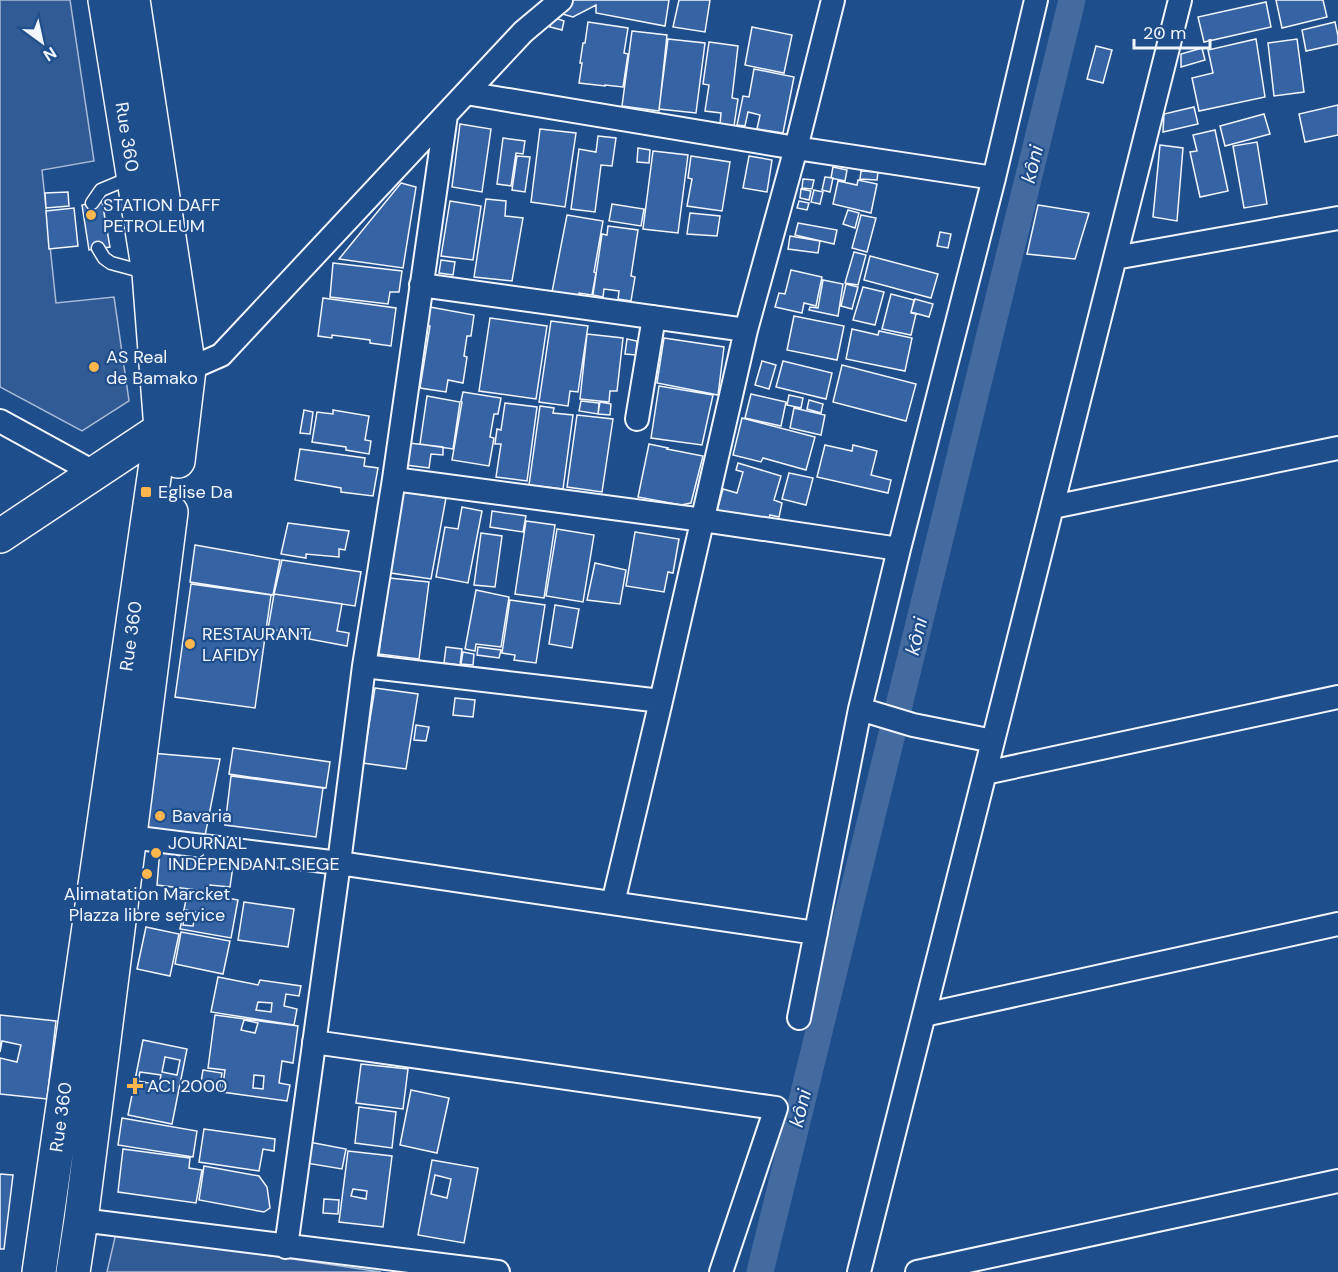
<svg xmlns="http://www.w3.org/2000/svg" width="1338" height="1272" font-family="'DM Sans',sans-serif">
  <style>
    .built { fill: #305b95; stroke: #a8bbd7; stroke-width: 1.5 }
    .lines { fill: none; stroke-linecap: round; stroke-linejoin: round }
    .canal { stroke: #446ba0; stroke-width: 27 }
    .building { fill: #3563a3; stroke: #f2f6ff; stroke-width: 1.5; fill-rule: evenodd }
    .lane-casing { stroke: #f2f6ff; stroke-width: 15 }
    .street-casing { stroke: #f2f6ff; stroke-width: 26 }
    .secondary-casing { stroke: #f2f6ff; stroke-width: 36 }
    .lane { stroke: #1f4e8c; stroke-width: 12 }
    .street { stroke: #1f4e8c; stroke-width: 22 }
    .secondary { stroke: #1f4e8c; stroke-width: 33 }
    .poi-dot { fill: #ffb74d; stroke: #1f4e8c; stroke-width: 2 }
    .labels { text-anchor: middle; stroke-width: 4.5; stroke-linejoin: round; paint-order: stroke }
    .street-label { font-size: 18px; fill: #f2f6ff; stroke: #1f4e8c }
    .poi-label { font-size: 18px; fill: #f2f6ff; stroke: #1f4e8c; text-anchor: start }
    .water-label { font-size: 20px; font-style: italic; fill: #f2f6ff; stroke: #1f4e8c }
  </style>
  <rect width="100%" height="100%" fill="#1f4e8c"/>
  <path class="built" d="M0,0H70L94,161L42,170L56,303L114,297L129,401L82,431L0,387Z
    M116,1233L381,1272H107Z"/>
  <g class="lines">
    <path class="canal" d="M760,1272L1072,0"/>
  </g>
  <path class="building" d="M573,0H669L665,26L596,13V5L573,17L555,12Z
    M679,0H710L705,32L673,27Z
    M1276,0H1323L1327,17L1282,28Z
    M1266,2L1271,27L1204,42L1198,17Z
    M552,17L564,21L562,30L550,27Z
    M588,22L628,28L624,53L628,54L623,87L605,85V86L579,83L582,63H580L583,43H585Z
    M1335,22L1338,36V44L1306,51L1302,30Z
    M752,27L792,35L784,73L745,65Z
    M632,31L667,35L659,111L622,106Z
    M668,39L705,43L696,113L659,109Z
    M1256,39L1265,97L1199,111L1192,78L1213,73L1208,50Z
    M1297,39L1304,92L1274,96L1268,43Z
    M709,42L738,46L732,98L738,99L734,126L720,124L721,113L705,111L709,85L703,84Z
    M1096,46L1112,50L1103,83L1087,79Z
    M1202,48L1205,60L1181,67V54Z
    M754,69L794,77L783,133L757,129L760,115L748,112L745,126L737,125L743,96L749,97Z
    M1338,105V135L1305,142L1299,114Z
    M1194,107L1198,124L1163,132L1164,114Z
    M1264,114L1270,134L1225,146L1220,126Z
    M460,124L491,129L482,192L452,187Z
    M540,129L576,133L565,207L531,202Z
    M1215,130L1228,191L1200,197L1190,152L1197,151L1193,135Z
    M598,136L616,138L612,166L601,165L595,212L571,209L579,149L596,152Z
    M503,138L525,141L523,154L516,153L511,186L497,184Z
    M1257,142L1267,204L1244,208L1233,146Z
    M1160,145L1183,148L1177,221L1153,217Z
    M638,148L650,150L649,163L637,162Z
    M653,151L688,155L678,233L643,229Z
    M517,156L530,157L525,192L512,190Z
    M691,156L730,162L722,211L687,206L692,179L688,178Z
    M749,156L772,160L767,192L743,188Z
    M833,167L847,170L845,181L831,178Z
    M861,171L878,172L877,180L860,179Z
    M825,177L833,178L830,192L822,190Z
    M803,179L814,180L812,189L802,188Z
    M858,180L877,184L871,213L833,204L838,181L857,185Z
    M401,183L416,187L403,268L339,259Z
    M801,189L811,191L809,200L800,198Z
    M814,190L823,192L820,204L811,202Z
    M68,192L69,206L46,208L45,193Z
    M486,199L506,201L505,216L523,218L512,281L474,277Z
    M102,201L110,247L89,250L82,205Z
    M450,201L481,206L473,260L441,256Z
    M799,201L809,203L807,210L797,208Z
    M612,204L644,209L641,226L609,221Z
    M1038,205L1089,213L1075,259L1027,254Z
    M74,208L78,246L49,249L46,211Z
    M848,210L859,213L855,228L843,224Z
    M690,213L720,216L717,236L687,234Z
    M567,215L603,221L594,272L596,273L592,295L579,293V296L552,292Z
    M861,215L876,218L867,252L852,248Z
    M798,223L837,230L834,244L795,235Z
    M608,226L638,230L631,276L635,277L631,301L618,299L619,291L604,289L603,297L593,295L602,234L607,235Z
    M940,232L951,234L948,248L937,246Z
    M790,236L820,241L818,253L788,249Z
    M854,252L866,255L858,285L845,283Z
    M870,256L938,274L931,298L864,280Z
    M441,260L455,262L453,275L439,273Z
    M333,263L402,271L399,292H390L388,304L330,297Z
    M791,270L822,277L816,306L804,303L802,313L775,307L779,293L785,294Z
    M823,280L843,284L838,316L809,310L810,307L818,308Z
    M846,284L858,287L852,309L841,306Z
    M863,287L884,292L875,325L853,320Z
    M891,294L914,300L911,313L916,314L911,335L882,329Z
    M323,298L396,308L391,346L370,343V340L332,335V338L318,336Z
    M915,299L933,304L929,317L911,312Z
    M430,307L474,315L471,336H467L464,356L467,357L463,383L448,380L446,392L420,388L430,326L426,325Z
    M794,316L844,326L837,360L787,350Z
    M490,318L547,326L536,399L479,391Z
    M551,321L588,326L578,392L570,391L568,406L539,402Z
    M852,329L878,335L879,331L912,338L905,371L846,359Z
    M587,334L623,338L617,391H610L609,402L580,399Z
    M664,338L724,347L718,395L657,383Z
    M627,339L637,341L636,355L625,354Z
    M762,361L776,365L769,389L755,385Z
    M783,361L832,373L826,399L776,387Z
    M842,365L916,384L906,421L833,402Z
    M659,386L713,395L702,445L651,438Z
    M463,392L501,398L498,414H494L490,437L494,438L489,466L452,460L462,402L461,401Z
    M751,394L786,402L781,426L745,418Z
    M789,395L803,398L801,408L787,405Z
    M427,396L460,402L453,449L420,444Z
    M809,400L823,404L821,413L807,409Z
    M581,401L599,403L598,414L579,411Z
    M600,402L611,404L610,415L598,414Z
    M505,403L537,407L527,481L496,477L501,444H495L497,429L501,430Z
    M540,406L554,408L553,413L573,415L563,489L529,485Z
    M794,408L825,415L821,435L790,428Z
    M304,410L313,412L310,434L300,433Z
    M333,410L369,416L365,440L371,441L369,454L346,450V447L312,442L317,412L333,414Z
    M577,415L613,419L602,492L567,487Z
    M742,418L815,437L806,470L763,458L761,462L733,455Z
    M409,443L443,447V455L431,454L429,468L406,465Z
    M649,444L668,448L667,449L703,456L691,503L681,505L638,497Z
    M825,445L852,451L853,445L877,451L871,475L891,480L888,493L817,477Z
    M300,449L365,458L364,466L378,468L373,496L341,492V488L295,480Z
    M738,463L781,476L774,500L782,503L779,517L770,515L768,522L717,511L723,489L737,493L743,472L736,470Z
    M789,473L813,478L806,505L782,499Z
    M403,492L446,498L431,579L391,573Z
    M462,507L482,511L468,583L436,577L445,527L458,529Z
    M492,511L526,516L523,532L490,527Z
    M526,521L555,525L544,598L515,594Z
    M288,523L349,531L345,550L339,549V557L306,554V558L281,554Z
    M557,529L594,535L583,602L546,596Z
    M635,532L679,539L673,573L668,572L664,592L626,586Z
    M481,533L502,536L495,587L474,585Z
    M195,545L280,560L273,595L190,582Z
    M282,560L361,572L355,606L274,594Z
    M595,563L626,570L620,604L587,600Z
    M389,578L429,582L419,659L379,654Z
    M191,584L271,595L255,708L175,697Z
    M476,590L509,597L501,647L476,644L475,651L465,649Z
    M274,594L342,604L337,631L349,633L347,646L309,639L311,628L303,627L302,634L268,629Z
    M510,600L545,605L536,663L514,660L515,655L502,653Z
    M555,605L579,609L572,648L549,644Z
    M446,647L462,649L460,665L444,663Z
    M478,647L501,650L499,658L477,655Z
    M463,652L474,654L473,665L461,664Z
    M375,688L418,694L406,769L363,763Z
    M455,698L475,700L473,717L453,715Z
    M416,725L429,727L426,741L414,740Z
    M233,748L330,762L326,788L229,774Z
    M151,753L220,759L204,841L140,834Z
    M231,776L323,788L316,837L225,825Z
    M160,849L234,859L230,887L210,885L205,891L157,885Z
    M188,890L238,900L231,938L180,929ZM186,910L196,912L193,926L183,925Z
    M244,902L294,909L288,947L238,940Z
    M146,927L179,934L170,976L137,969Z
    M181,932L230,941L223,974L175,964Z
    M218,977L258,985L260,980L301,986L299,996L286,994L284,1006L297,1009L294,1025L211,1012ZM258,1002L272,1003L271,1012L256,1010Z
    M0,1015L56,1021L47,1099L0,1094V1058L17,1062L21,1045L2,1041L0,1052Z
    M215,1015L298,1026L293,1063L282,1061L279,1083L290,1085L287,1101L222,1092L225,1070L208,1068ZM244,1020L258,1023L255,1033L241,1030ZM254,1075L264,1076L263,1089L253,1088Z
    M143,1040L187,1049L172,1124L128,1115ZM165,1057L180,1060L177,1075L162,1072ZM140,1072L161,1075L159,1085L138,1081Z
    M361,1064L408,1069L403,1109L356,1103Z
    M203,1070L222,1073L219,1091L200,1088Z
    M411,1090L449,1098L437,1153L400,1145Z
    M359,1107L396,1112L392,1148L355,1143Z
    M122,1118L197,1131L193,1157L118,1145Z
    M204,1129L275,1139L274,1151L263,1149L259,1171L199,1162Z
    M309,1142L346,1149L342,1169L306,1163Z
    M123,1149L190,1158L189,1168L202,1170L196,1203L118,1192Z
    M348,1151L392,1156L383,1227L339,1222ZM353,1189L367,1191L366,1199L351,1196Z
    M432,1160L478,1168L464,1243L418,1235ZM435,1175L451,1179L447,1198L431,1194Z
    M204,1166L259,1176L267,1187L270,1208L264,1212L199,1200Z
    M0,1174L13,1175L4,1249H0Z
    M324,1199L339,1200L338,1214L323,1213Z"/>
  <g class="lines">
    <defs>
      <path id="lane" d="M92,203L101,190L132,177
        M98,248L104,258L111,263L148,273"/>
      <path id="street" d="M466,93L796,148L994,178
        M1115,258L1338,218
        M421,285L746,330
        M189,369L221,355L523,32L561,0
        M637,419L654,317
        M0,421L95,473
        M394,479L703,520L899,549
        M1053,507L1338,448
        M364,666L661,701
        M860,709L913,725L993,741
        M985,773L1338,697
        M130,837L339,863L816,933
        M613,903L661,701L746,330L796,148L833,0
        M924,1015L1338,924
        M799,1018L860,709L899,549L994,178L1036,0
        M314,1042L776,1108L721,1272
        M81,1220L498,1272
        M286,1247L339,863L364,666L394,479L446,115
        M859,1272L1180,0
        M917,1272L1338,1181"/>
      <path id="secondary" d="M133,0L189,369L178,461
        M0,536L161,429L174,430
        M39,1272L161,429L149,273L105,0
        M73,1272L81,1220L171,512"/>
    </defs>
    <use href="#lane" class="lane-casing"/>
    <use href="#street" class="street-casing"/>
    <use href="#secondary" class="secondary-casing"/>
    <use href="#lane" class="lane"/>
    <use href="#street" class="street"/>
    <use href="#secondary" class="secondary"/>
  </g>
  <g class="poi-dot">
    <circle cx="91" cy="215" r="6"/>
    <circle cx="94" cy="367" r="6"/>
    <rect x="140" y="486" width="12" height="12" rx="3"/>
    <circle cx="190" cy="644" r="6"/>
    <circle cx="160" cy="816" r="6"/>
    <circle cx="156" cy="853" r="6"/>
    <circle cx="147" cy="874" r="6"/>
    <path d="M132 1077h6v6h6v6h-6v6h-6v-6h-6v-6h6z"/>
  </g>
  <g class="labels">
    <g class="street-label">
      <text transform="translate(127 137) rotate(81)" y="6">Rue 360</text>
      <text transform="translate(131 636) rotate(-82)" y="6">Rue 360</text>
      <text transform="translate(61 1117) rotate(-82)" y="6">Rue 360</text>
    </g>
    <g class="poi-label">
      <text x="103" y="211">STATION DAFF<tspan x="103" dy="21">PETROLEUM</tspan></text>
      <text x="106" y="363">AS Real<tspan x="106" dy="21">de Bamako</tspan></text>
      <text x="158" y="498">Eglise Da</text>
      <text x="202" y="640">RESTAURANT<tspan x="202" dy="21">LAFIDY</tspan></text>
      <text x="172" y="822">Bavaria</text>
      <text x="168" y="849">JOURNAL<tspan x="168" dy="21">INDÉPENDANT SIEGE</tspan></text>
      <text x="147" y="900" text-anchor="middle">Alimatation Marcket<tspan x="147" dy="21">Plazza libre service</tspan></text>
      <text x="147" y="1092">ACI 2000</text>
    </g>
    <g class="water-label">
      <text transform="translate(1032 164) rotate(-76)" y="7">kôni</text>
      <text transform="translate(916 636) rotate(-76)" y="7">kôni</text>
      <text transform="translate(800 1108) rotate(-76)" y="7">kôni</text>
    </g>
  </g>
  <g transform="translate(42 42) rotate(147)" stroke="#1f4e8c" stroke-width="4.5" paint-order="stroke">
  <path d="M0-4.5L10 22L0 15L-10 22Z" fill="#f2f6ff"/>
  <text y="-9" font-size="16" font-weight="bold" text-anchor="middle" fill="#f2f6ff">N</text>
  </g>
  <path d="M1134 39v9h76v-9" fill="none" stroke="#f2f6ff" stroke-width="3"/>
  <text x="1143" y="39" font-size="18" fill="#f2f6ff" stroke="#1f4e8c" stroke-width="4.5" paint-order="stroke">20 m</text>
</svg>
